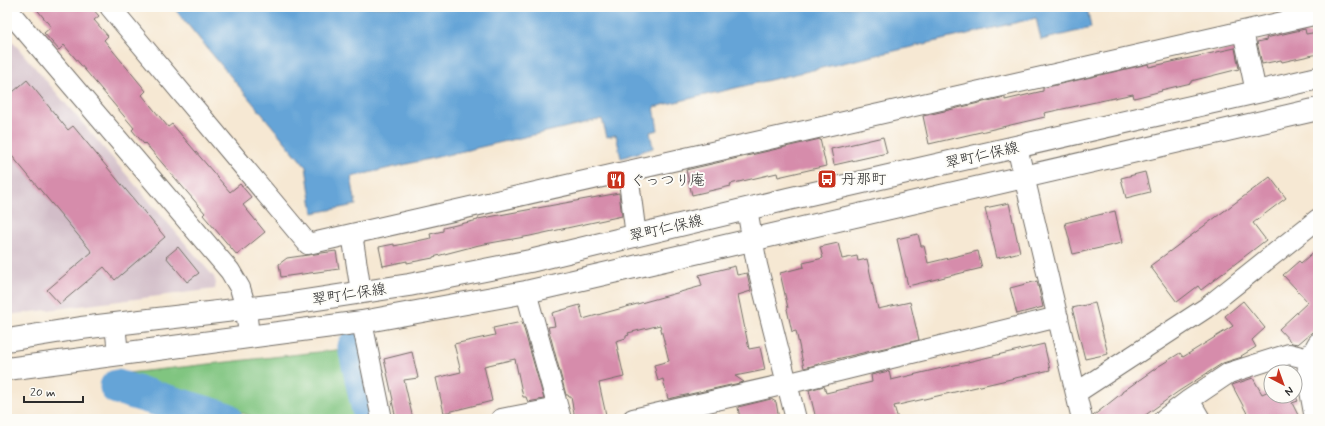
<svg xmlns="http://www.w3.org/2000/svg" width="1325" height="426" font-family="Mynerve,'Klee One',sans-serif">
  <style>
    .industrial { fill: #d2bdc8 }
    .green { fill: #80c580; stroke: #567856 }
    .water { fill: #65a4d7; stroke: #486881 }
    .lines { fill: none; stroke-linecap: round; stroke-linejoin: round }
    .river { stroke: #65a4d7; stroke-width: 35 }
    .building { fill: #d68cab }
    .minor-casing { stroke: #726d66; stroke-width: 22 }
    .major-casing { stroke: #726d66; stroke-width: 24 }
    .minor { stroke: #fff; stroke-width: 20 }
    .major { stroke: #fff; stroke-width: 22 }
    .labels { text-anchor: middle; stroke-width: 4; stroke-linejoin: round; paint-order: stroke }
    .street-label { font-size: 15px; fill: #2b2b2b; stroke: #fdfcf7 }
    .poi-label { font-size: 15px; fill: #2b2b2b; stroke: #fdfcf7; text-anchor: start }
  </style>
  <rect width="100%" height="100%" fill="#fdfcf7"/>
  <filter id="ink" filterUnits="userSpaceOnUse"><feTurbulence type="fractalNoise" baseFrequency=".025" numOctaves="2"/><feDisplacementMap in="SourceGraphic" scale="8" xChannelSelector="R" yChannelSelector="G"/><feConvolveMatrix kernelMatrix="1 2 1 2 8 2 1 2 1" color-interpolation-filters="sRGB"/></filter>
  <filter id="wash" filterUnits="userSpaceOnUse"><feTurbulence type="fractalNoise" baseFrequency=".012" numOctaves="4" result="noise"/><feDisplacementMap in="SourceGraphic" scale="16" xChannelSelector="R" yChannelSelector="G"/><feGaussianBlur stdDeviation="0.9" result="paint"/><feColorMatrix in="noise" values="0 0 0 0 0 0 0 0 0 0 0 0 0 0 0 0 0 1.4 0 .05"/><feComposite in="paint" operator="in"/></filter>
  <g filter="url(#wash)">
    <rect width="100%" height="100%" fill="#f6e8d3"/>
    <path class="industrial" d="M7,35L214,277L216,283L215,289L7,315Z"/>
    <path class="green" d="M345,349L361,419H262L119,379V374Z"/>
    <path class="water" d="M173,7H1087L1091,28L1041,40L1036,18L654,107L658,130L650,132L653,148L621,158L616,135L607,137L602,119L351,177L356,205L313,213L306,167Z"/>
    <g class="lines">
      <path class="river" d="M355,347L371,419
        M117,387L225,419"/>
    </g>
    <g id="blocks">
      <path class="building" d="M35,7H91L99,16L94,20L108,36L104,40L146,91L142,95L168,127L172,124L230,192L240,184L252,198L243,205L265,232L237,255L203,215L205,213L145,143L144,144L132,130L134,128L64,45L59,50L44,33L51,27Z
        M1305,29L1306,34L1318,32V54L1282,62L1281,60L1262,64L1257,42L1267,40L1266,38Z
        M1235,48L1239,69L1191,81V83L1161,90L1162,91L1134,98L1133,94L1044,113L1045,117L929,144L923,116L1005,97V100L1043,91V88L1148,64L1149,67Z
        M27,80L68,130L73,126L165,237L115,280L104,267L60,304L47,290L92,252L7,150V97Z
        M883,137L887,153L834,165L831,149Z
        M820,139L826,166L778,177L777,173L730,184L731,186L692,195L686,170Z
        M1145,172L1150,192L1126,198L1121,178Z
        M1270,177L1286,198L1253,223L1266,240L1201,290L1198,286L1177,302L1150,266Z
        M619,193L622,216L530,236L479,245L433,257V258L407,263V261L383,266L379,247L394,244V246L431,238L430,234L443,231V228L478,220V219Z
        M1009,203L1020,252L997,258L985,208Z
        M1115,211L1122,243L1073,254L1065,223Z
        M918,234L921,246H924L928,263L978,251L982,268L908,286L897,239Z
        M838,243L842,259L857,256L858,261L867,259L878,309L910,302L919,340L819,363V364L804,368L796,331L792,332L787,309L788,308L780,273L804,267L803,263L823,258L820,247Z
        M178,247L199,273L187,282L166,257Z
        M1318,248V327L1298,344L1292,343L1279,329L1308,302L1283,275L1299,261L1301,263Z
        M336,251L339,269L281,277L279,264L287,258Z
        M735,266L737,275L747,273L751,291L738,295L749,349L760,347L765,370L735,376L744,382L668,399L663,379L658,381L654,365L669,361L660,325L628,333L629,335L626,336V338L616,341L624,377L599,383L606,415L589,419H575L571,397H569L568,395H566L548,327L555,326L552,313L580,305L583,319L702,286L699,275Z
        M1037,281L1043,307L1017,314L1010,288Z
        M1243,301L1265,328L1252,340L1256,347L1241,356L1242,357L1223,363L1179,391L1140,419H1093V416L1122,393V392L1159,366L1180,353L1183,357L1233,326L1225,316Z
        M1095,303L1108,354L1085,359L1072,308Z
        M522,322L544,399L528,402L526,397H523L515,359L484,366L492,401L444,413L436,378L461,372L454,344L495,335L493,328Z
        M1044,344L1050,370L894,406L898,419H816L809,390L824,386L826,393L872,382L871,375L889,371L891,380Z
        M412,352L418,378L404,380L413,419H396L392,401L393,400L384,359Z
        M1253,378L1262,394L1271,390V396H1295V395L1298,401L1292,403L1300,419H1250L1232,385Z
        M771,399L776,402L779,419H740L738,407Z
        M706,414L707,419H685Z"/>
    </g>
  </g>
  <g filter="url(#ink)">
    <use href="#blocks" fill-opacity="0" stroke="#726d66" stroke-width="1"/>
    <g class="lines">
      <defs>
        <path id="minor" d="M110,7L308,244L1318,14
          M7,9L230,271L240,288L246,308L249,337
          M1243,31L1256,92
          M1017,147L1082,419
          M630,189L636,236
          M747,209L757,265L796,419
          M352,234L361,292
          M526,292L561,419
          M362,322L382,419
          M115,324L118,354
          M1076,393L1206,308L1318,219
          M1189,400L1200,419
          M501,419L558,408
          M633,419L786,384L1058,317
          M1164,419L1189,400L1229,373L1289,354L1309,359
          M1315,419L1307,374L1309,359L1318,343"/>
        <path id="major" d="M7,340L81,328L285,304L409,285L530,261L788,199L1318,78
          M7,369L362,322L526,292L1318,109"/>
      </defs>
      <use href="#minor" class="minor-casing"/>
      <use href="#major" class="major-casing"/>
      <use href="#minor" class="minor"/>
      <use href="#major" class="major"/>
    </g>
  </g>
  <defs>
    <symbol id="bus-square" viewBox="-11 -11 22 22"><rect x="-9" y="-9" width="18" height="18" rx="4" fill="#c8321e" stroke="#fdfcf7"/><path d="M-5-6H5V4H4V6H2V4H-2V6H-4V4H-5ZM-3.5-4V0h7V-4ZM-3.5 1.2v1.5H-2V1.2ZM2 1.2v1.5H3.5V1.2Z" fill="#fff"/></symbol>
    <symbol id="restaurant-square" viewBox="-11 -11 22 22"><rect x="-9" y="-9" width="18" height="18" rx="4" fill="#c8321e" stroke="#fdfcf7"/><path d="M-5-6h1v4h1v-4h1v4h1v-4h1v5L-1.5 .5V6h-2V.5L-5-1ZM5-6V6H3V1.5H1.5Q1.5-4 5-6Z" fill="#fff"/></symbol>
  </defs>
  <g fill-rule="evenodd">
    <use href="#bus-square" x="816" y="168" width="22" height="22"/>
    <use href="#restaurant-square" x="605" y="169" width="22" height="22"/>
  </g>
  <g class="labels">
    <g class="street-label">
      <text transform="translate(982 155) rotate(-13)" y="5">翠町仁保線</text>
      <text transform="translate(666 228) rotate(-13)" y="5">翠町仁保線</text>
      <text transform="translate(349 294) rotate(-9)" y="5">翠町仁保線</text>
    </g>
    <g class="poi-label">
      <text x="841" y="184">丹那町</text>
      <text x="630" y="185">ぐっつり庵</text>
    </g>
  </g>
  <rect width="1325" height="426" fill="none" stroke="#fdfcf7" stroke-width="24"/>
  <g transform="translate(1283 384) rotate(139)"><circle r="19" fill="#fdfcf7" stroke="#a9a8a5"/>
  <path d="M0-3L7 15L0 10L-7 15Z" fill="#c8321e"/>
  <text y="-6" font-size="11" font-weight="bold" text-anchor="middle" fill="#2b2b2b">N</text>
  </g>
  <path d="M24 396v6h59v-6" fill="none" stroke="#2b2b2b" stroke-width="2"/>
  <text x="30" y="396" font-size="12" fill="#2b2b2b" stroke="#fdfcf7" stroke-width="3" paint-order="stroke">20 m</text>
</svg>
